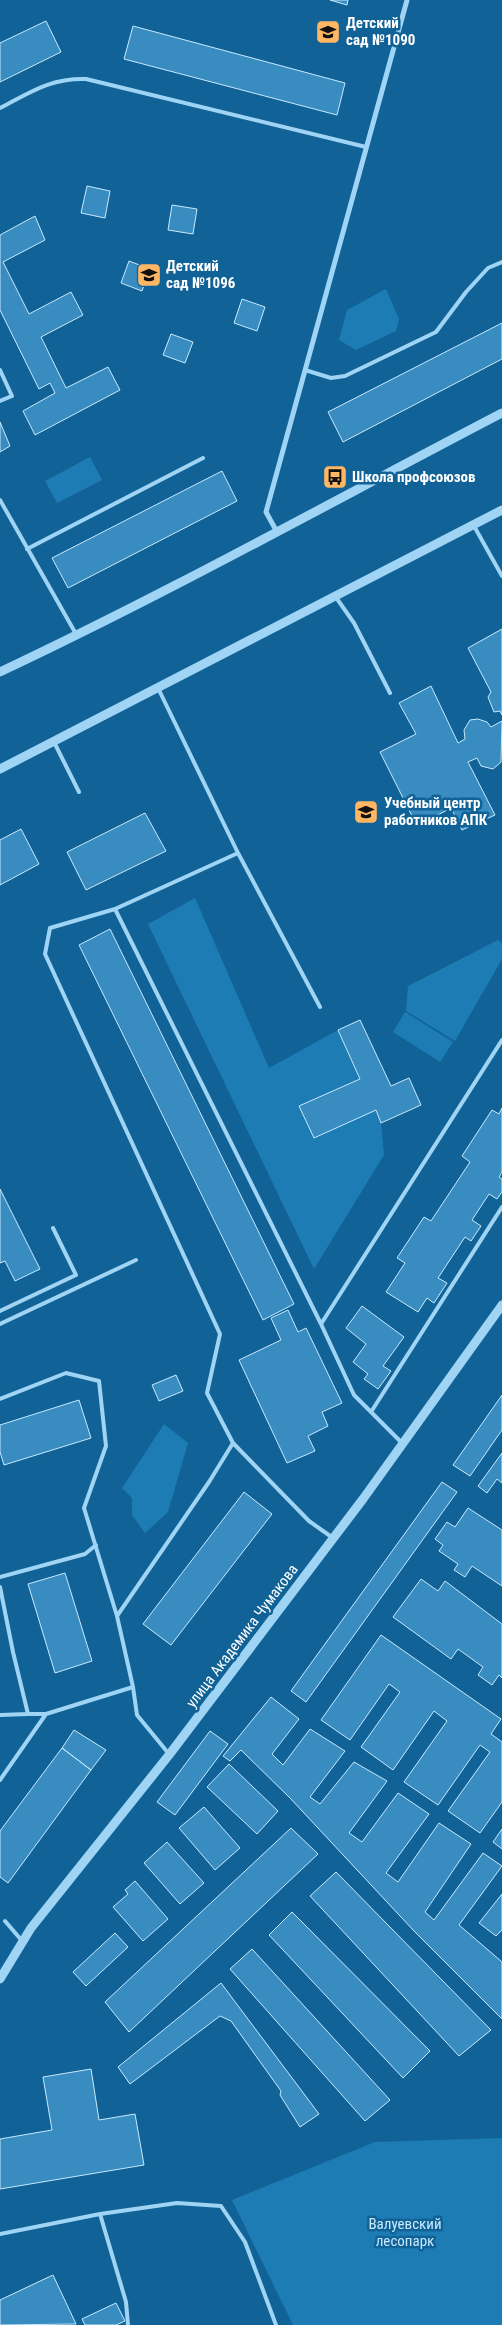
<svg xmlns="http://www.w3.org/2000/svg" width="502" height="2325" font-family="'Roboto Condensed',sans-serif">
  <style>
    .green { fill: #1e7cb5 }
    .building { fill: #388cc0; stroke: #c8eafe }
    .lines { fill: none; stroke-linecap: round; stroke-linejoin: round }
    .service { stroke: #9fd4f4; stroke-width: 4 }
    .minor { stroke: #9fd4f4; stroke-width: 5 }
    .tertiary { stroke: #9fd4f4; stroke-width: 9 }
    .labels { text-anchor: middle; stroke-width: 5; stroke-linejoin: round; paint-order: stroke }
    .poi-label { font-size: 15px; font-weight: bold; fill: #fff; stroke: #106297; text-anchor: start }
    .street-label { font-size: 15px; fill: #fff; stroke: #106297 }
    .park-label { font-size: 15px; fill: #c8eafe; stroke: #106297 }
  </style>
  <rect width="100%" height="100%" fill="#106297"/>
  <path class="green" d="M386,289L399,319L396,331L356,350L339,340L347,310Z
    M90,457L102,480L57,503L45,481Z
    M195,898L269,1068L338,1030L360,1079L300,1106L376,1110L381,1123L384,1155L314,1269L148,924Z
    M498,940L502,944V959L455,1041L406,1011L408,986Z
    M405,1012L453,1042L440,1062L393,1032Z
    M164,1424L188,1443L168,1512L145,1533L132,1515V1498L122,1488Z
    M502,2138V2325H293L232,2200L375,2142Z"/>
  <path class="building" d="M330,0H348L347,5Z
    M46,21L61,52L0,82V43Z
    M133,26L345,83L337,115L124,59Z
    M87,186L110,191L105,218L81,213Z
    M172,205L197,209L193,234L168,230Z
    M35,216L45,240L3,262L29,314L71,292L83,315L41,337L66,388L108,367L120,390L35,435L23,411L55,393L50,383L39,389L0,310V235Z
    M129,261L150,269L142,291L121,283Z
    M242,299L265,307L257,331L234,323Z
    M502,323V359L343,442L328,412Z
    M171,334L193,342L185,363L163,355Z
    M0,422L10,446L0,452Z
    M222,471L237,501L68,588L52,558Z
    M502,629V715L500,711L494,712L488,697L491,692L468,648Z
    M431,686L458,743L465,739L464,730L470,720L478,719L487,722L491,727L502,721L501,762L493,769L481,766L477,758L468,762L495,815L462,830L451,808L417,826L380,752L416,734L399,703Z
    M145,813L166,851L86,890L67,852Z
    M21,829L39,864L0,885V840Z
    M110,929L294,1304L263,1320L79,945Z
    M360,1020L391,1086L409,1078L421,1105L381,1123L376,1110L314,1138L299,1106L360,1079L338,1030Z
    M502,1108V1172L499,1177L502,1179V1192L497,1199L489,1194L472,1220L481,1226L471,1241L465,1237L438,1278L447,1283L434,1303L427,1298L418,1312L386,1292L405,1263L397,1258L424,1217L431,1221L470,1162L462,1156L492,1110L499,1114Z
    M0,1189L40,1269L15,1281L5,1261L0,1263Z
    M362,1306L404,1337L383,1366L391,1371L378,1389L364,1379L368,1374L353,1362L366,1344L346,1328Z
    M288,1310L298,1332L306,1328L342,1403L322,1412L328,1426L308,1436L315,1451L287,1463L239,1360L281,1340L271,1318Z
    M176,1375L183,1391L159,1401L152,1385Z
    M502,1395V1430L470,1476L453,1465Z
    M79,1400L91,1438L4,1465L0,1452V1425Z
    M502,1453V1483L497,1479L487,1493L478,1486Z
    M442,1482L457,1492L306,1702L291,1691Z
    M244,1492L272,1514L171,1645L143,1624Z
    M468,1508L502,1530V1586L472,1566L465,1577L454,1570L458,1564L439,1551L443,1545L435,1539L447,1522L455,1527Z
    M65,1573L92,1661L55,1673L28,1584Z
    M421,1579L438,1591L445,1581L502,1624V1678L499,1675L492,1685L478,1675L483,1667L458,1649L451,1659L393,1617Z
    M381,1635L501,1719L491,1734L502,1742V1802L480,1833L448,1811L490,1752L480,1745L438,1805L404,1782L447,1721L434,1711L393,1770L361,1747L400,1692L389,1684L350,1740L321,1720Z
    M271,1697L299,1719L272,1754L283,1765L310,1729L345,1751L310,1797L320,1804L354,1762L387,1781L349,1833L362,1842L398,1793L429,1814L386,1873L398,1882L439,1823L471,1844L425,1912L434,1920L483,1853L502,1866L459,1925L502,1962V2019L414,1931L290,1798L241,1750L230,1761L223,1756Z
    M74,1730L106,1750L91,1770L62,1748Z
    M210,1731L228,1744L175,1815L157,1802Z
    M62,1748L91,1770L8,1883L0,1877V1831Z
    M229,1764L278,1811L257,1834L207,1787Z
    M204,1807L240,1848L215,1870L179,1828Z
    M291,1828L318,1854L129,2032L105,2002Z
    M502,1829V1849L493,1842Z
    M167,1842L204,1883L180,1904L144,1863Z
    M336,1872L491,2030L459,2056L310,1896Z
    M135,1881L168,1919L143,1941L113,1907L128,1894L125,1890Z
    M502,1894V1930L496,1936L479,1923Z
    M292,1912L430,2051L403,2078L269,1935Z
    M115,1933L128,1947L86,1986L73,1972Z
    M252,1949L390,2100L365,2121L230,1969Z
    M221,1983L319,2114L300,2127L280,2095L281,2091L231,2021L220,2016L130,2084L118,2067Z
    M91,2069L99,2120L135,2114L144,2165L0,2189V2139L52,2130L43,2077Z
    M53,2275L76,2324L0,2325V2300Z
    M116,2303L125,2321L116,2325H85L82,2319Z"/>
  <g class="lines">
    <path class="service" d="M0,108C31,92 50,78 86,79L366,147
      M0,370L12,396L0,401
      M305,370L331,378L345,376L436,332L466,292L488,268L502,262
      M0,500L76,634
      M474,526L502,576
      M27,549L203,458
      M335,596L354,623L390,693
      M158,688L238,853L115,909L50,928L45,954L220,1334L207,1393L233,1443L309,1521L333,1538
      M54,742L79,792
      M238,853L320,1007
      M115,909L321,1324L354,1395L402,1443
      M0,1311L76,1275L53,1228
      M0,1324L136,1260
      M321,1324L502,1040
      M0,1399L66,1373L99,1381L106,1446L84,1508L117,1616L133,1687L137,1715L169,1754
      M371,1412L502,1207
      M0,1577L85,1554L96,1545
      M0,1587L13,1652L28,1714H46L133,1687
      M117,1616L209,1482L233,1443
      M0,1715L28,1714
      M0,1780L46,1714
      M5,1921L23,1942
      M100,2214L126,2302L128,2325
      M0,2234L100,2214L177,2203L221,2206L245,2242L276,2325"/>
    <path class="minor" d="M277,532L266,512L407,0"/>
    <path class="tertiary" d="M0,672C170,592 335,500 502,413
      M0,769L502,510
      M0,1979L31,1928L169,1755L363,1499L502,1305"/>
  </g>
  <defs>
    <symbol id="school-square" viewBox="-11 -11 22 22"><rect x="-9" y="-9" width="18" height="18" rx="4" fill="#ffb763" stroke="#106297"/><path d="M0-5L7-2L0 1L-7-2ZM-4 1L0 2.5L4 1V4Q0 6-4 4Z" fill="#111"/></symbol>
    <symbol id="bus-square" viewBox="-11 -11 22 22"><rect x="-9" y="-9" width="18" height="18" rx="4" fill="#ffb763" stroke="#106297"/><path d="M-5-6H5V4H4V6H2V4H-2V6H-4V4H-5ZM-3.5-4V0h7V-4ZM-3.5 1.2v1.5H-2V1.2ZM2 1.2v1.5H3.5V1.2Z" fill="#111"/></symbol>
  </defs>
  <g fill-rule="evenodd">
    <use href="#school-square" x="314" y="18" width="28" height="28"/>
    <use href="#school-square" x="135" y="261" width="28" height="28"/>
    <use href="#bus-square" x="321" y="463" width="28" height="28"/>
    <use href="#school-square" x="352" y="798" width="28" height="28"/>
  </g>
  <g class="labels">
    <g class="poi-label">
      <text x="346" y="28">Детский<tspan x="346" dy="17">сад №1090</tspan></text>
      <text x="166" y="271">Детский<tspan x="166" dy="17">сад №1096</tspan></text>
      <text x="352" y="482">Школа профсоюзов</text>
      <text x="384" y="808">Учебный центр<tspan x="384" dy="17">работников АПК</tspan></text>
    </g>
    <g class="street-label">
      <text transform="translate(242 1636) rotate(-53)" y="5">улица Академика Чумакова</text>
    </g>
    <g class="park-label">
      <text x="405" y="2229">Валуевский<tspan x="405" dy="17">лесопарк</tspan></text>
    </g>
  </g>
</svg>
